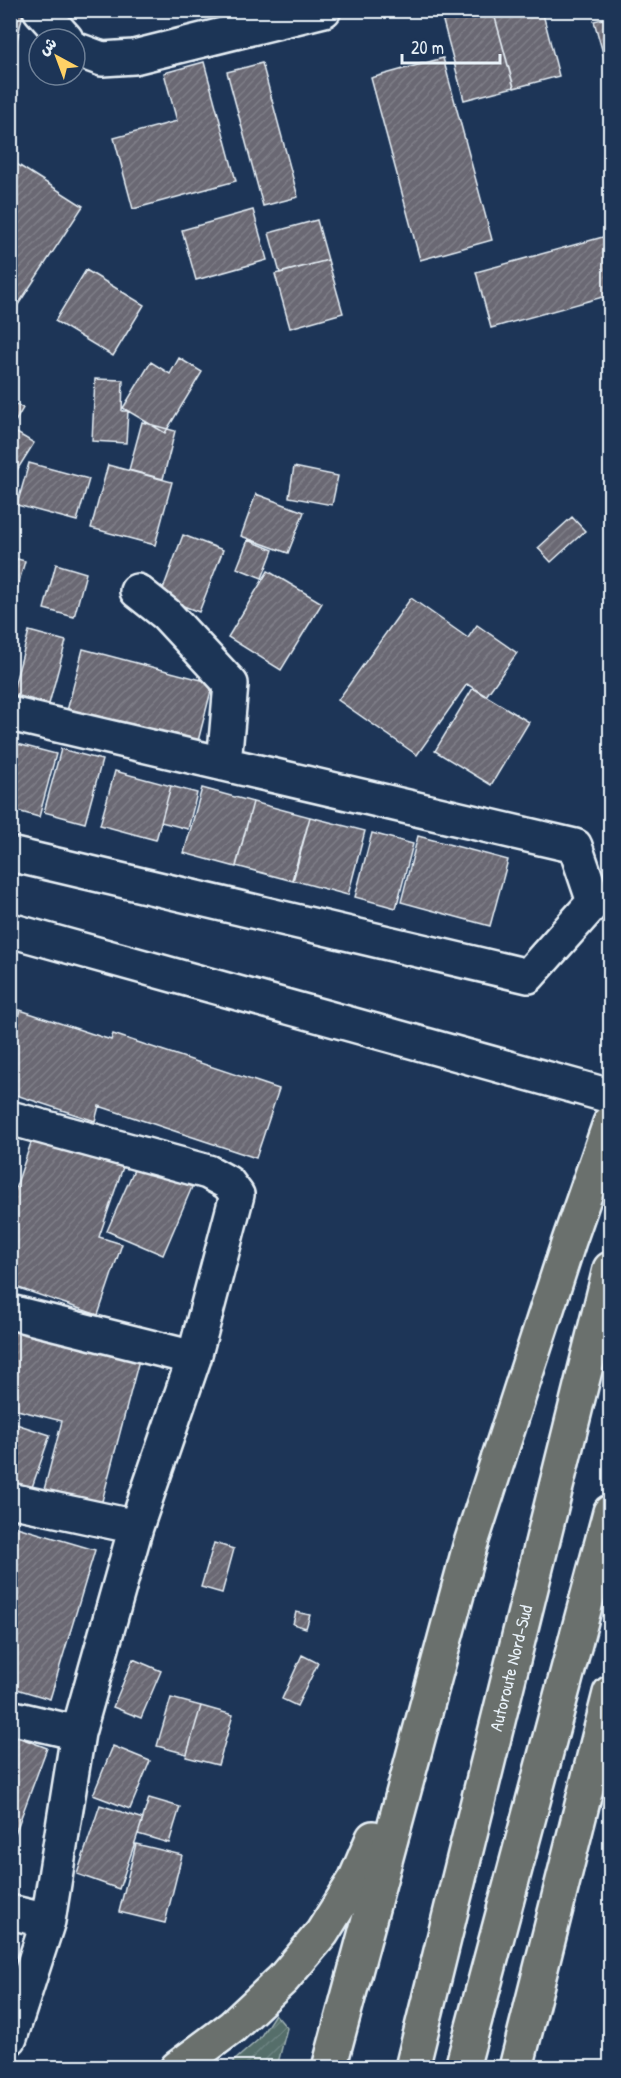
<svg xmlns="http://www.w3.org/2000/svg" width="621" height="2078" font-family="'Patrick Hand','Playpen Sans Arabic',sans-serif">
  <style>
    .garden { fill: url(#garden-furrows); stroke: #9eb0b2; stroke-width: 1.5 }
    .building { fill: url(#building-hatch); stroke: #e8f1f8; stroke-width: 1.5 }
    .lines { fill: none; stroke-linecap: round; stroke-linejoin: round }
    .minor-casing { stroke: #e8f1f8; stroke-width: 38 }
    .highway-casing { stroke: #e8f1f8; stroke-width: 38 }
    .minor { stroke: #1d3557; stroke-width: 33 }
    .highway { stroke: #6a706d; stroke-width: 33 }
    .labels { text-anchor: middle; stroke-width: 4.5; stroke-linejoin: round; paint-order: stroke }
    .street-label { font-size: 18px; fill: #e8f1f8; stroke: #1d3557 }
  </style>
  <defs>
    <pattern id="garden-furrows" width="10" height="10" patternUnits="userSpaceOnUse" patternTransform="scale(1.5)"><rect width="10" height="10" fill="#546e6b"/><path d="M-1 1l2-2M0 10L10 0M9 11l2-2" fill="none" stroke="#6d8381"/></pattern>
    <pattern id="building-hatch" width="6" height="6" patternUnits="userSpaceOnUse" patternTransform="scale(1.5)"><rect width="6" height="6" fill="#6a6873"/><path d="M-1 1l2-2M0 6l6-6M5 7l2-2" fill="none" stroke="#7f7e88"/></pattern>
  </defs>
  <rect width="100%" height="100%" fill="#1d3557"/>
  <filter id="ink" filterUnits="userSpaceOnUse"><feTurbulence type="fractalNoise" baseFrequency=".0167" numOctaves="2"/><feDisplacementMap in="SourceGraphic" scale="12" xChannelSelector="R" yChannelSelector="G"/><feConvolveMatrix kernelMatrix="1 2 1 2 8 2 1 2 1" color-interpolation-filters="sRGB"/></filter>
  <g filter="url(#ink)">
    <path class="garden" d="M275,2014L287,2028L277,2067H227L259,2039Z"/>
    <path class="building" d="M10,10L23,13L10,72Z
      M440,10H493L514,87L464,100Z
      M493,10H542L559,76L514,88Z
      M610,17V70L608,71L594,21Z
      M443,58L492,240L420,260L371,78Z
      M204,62L236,181L133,209L114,138L177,121L164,73Z
      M262,63L298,197L263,206L227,72Z
      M15,163L83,206L10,317V169Z
      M253,210L267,260L196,280L182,230Z
      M317,220L328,260L280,273L269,233Z
      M610,235V295L491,328L476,272Z
      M328,260L343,313L290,328L275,274Z
      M86,270L144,305L113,356L55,321Z
      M179,358L202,372L165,433L123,408L151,362L170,374Z
      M95,379L123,380L122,411H128L126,443L92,441Z
      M10,401L23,408L11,429H10Z
      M142,422L175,431L163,479L129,470Z
      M10,429L34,443L12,478H10Z
      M29,463L89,479L77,521L17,505Z
      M108,465L172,482L155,545L91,528Z
      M294,467L338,476L332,505L289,497Z
      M256,494L304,512L288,553L241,536Z
      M572,517L585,531L551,562L538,548Z
      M183,535L223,550L199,612L160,597Z
      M248,540L273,550L262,578L237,568Z
      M10,557L25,561L13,602L10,601Z
      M56,564L86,573L74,617L44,609Z
      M268,571L322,603L281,670L228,637Z
      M411,598L468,638L477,625L517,653L486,696L467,684L417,755L338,700Z
      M10,622L15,623L10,641Z
      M29,631L66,641L49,704L12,694Z
      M83,649L213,683L197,745L67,711Z
      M473,688L529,722L491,785L435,751Z
      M10,742L56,754L39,817L10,809Z
      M61,749L102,760L85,823L44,812Z
      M115,771L171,786L156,840L100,825Z
      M171,786L197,793L188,829L161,822Z
      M202,788L253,802L236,867L184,853Z
      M253,802L310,817L293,881L236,866Z
      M310,817L365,831L348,895L292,880Z
      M372,833L413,844L396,908L355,897Z
      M418,836L508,860L490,926L401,902Z
      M20,1010L111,1040L113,1034L279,1089L256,1158L99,1106L95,1121L10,1093V1039Z
      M10,1134L16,1136L10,1159Z
      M33,1137L123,1167L99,1237L122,1244L98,1315L10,1285V1204Z
      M137,1163L192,1187L163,1255L107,1231Z
      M10,1327L139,1360L101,1505L44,1490L62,1421L13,1409L10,1418Z
      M10,1422L50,1435L29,1496L10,1490Z
      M10,1525L95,1550L50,1699L10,1687V1618L18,1594L10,1592Z
      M214,1543L234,1549L222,1593L201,1587Z
      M296,1612L310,1615L306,1628L293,1624Z
      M302,1655L318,1663L297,1706L282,1699Z
      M133,1659L161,1671L141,1718L113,1707Z
      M171,1698L201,1706L187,1754L157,1746Z
      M201,1706L233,1715L218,1765L186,1757Z
      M10,1734L47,1748L10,1847Z
      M113,1746L150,1761L130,1809L93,1795Z
      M149,1798L180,1807L169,1843L138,1834Z
      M100,1805L143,1819L119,1889L77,1874Z
      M136,1844L182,1855L165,1923L119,1912Z"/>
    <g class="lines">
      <defs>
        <path id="minor" d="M40,10L66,39
          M75,49L102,59L134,57L324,10
          M137,591L166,614L231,684L224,764
          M10,714L575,846L594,902L528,976L10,854
          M10,930L610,1096
          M10,1118L208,1172L228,1183L237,1195L194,1358L136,1527L78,1733L48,1921L10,2038
          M10,1312L194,1358
          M10,1500L136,1527
          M10,1717L78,1733
          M10,1912L48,1921"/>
        <g id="highway">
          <path d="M177,2068L232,2027L283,1979L322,1933L355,1880L373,1838"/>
          <path d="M329,2068L470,1546L569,1241L610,1123"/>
          <path id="s1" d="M412,2068L610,1269"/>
          <path d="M462,2068L610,1512"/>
          <path d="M516,2068L610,1693"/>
        </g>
      </defs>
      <use href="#minor" class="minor-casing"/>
      <use href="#highway" class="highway-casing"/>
      <use href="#minor" class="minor"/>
      <use href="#highway" class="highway"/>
    </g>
  </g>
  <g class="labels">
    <g class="street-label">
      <text dy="6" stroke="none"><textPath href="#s1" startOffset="412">Autoroute Nord-Sud</textPath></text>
    </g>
  </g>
  <rect width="621" height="2078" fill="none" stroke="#1d3557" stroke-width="36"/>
  <rect x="18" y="18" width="585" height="2042" fill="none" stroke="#e8f1f8" stroke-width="2" filter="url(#ink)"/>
  <g transform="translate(57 57) rotate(319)"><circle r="28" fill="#1d3557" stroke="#6e8097" stroke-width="1.5"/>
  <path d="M0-4.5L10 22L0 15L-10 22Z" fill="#ffd166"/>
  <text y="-9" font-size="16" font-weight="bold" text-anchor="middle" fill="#e8f1f8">ش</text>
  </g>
  <path d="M402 54v9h98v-9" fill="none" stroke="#e8f1f8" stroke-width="3"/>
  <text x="411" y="54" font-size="18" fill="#e8f1f8" stroke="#1d3557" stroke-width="4.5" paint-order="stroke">20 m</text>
</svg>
